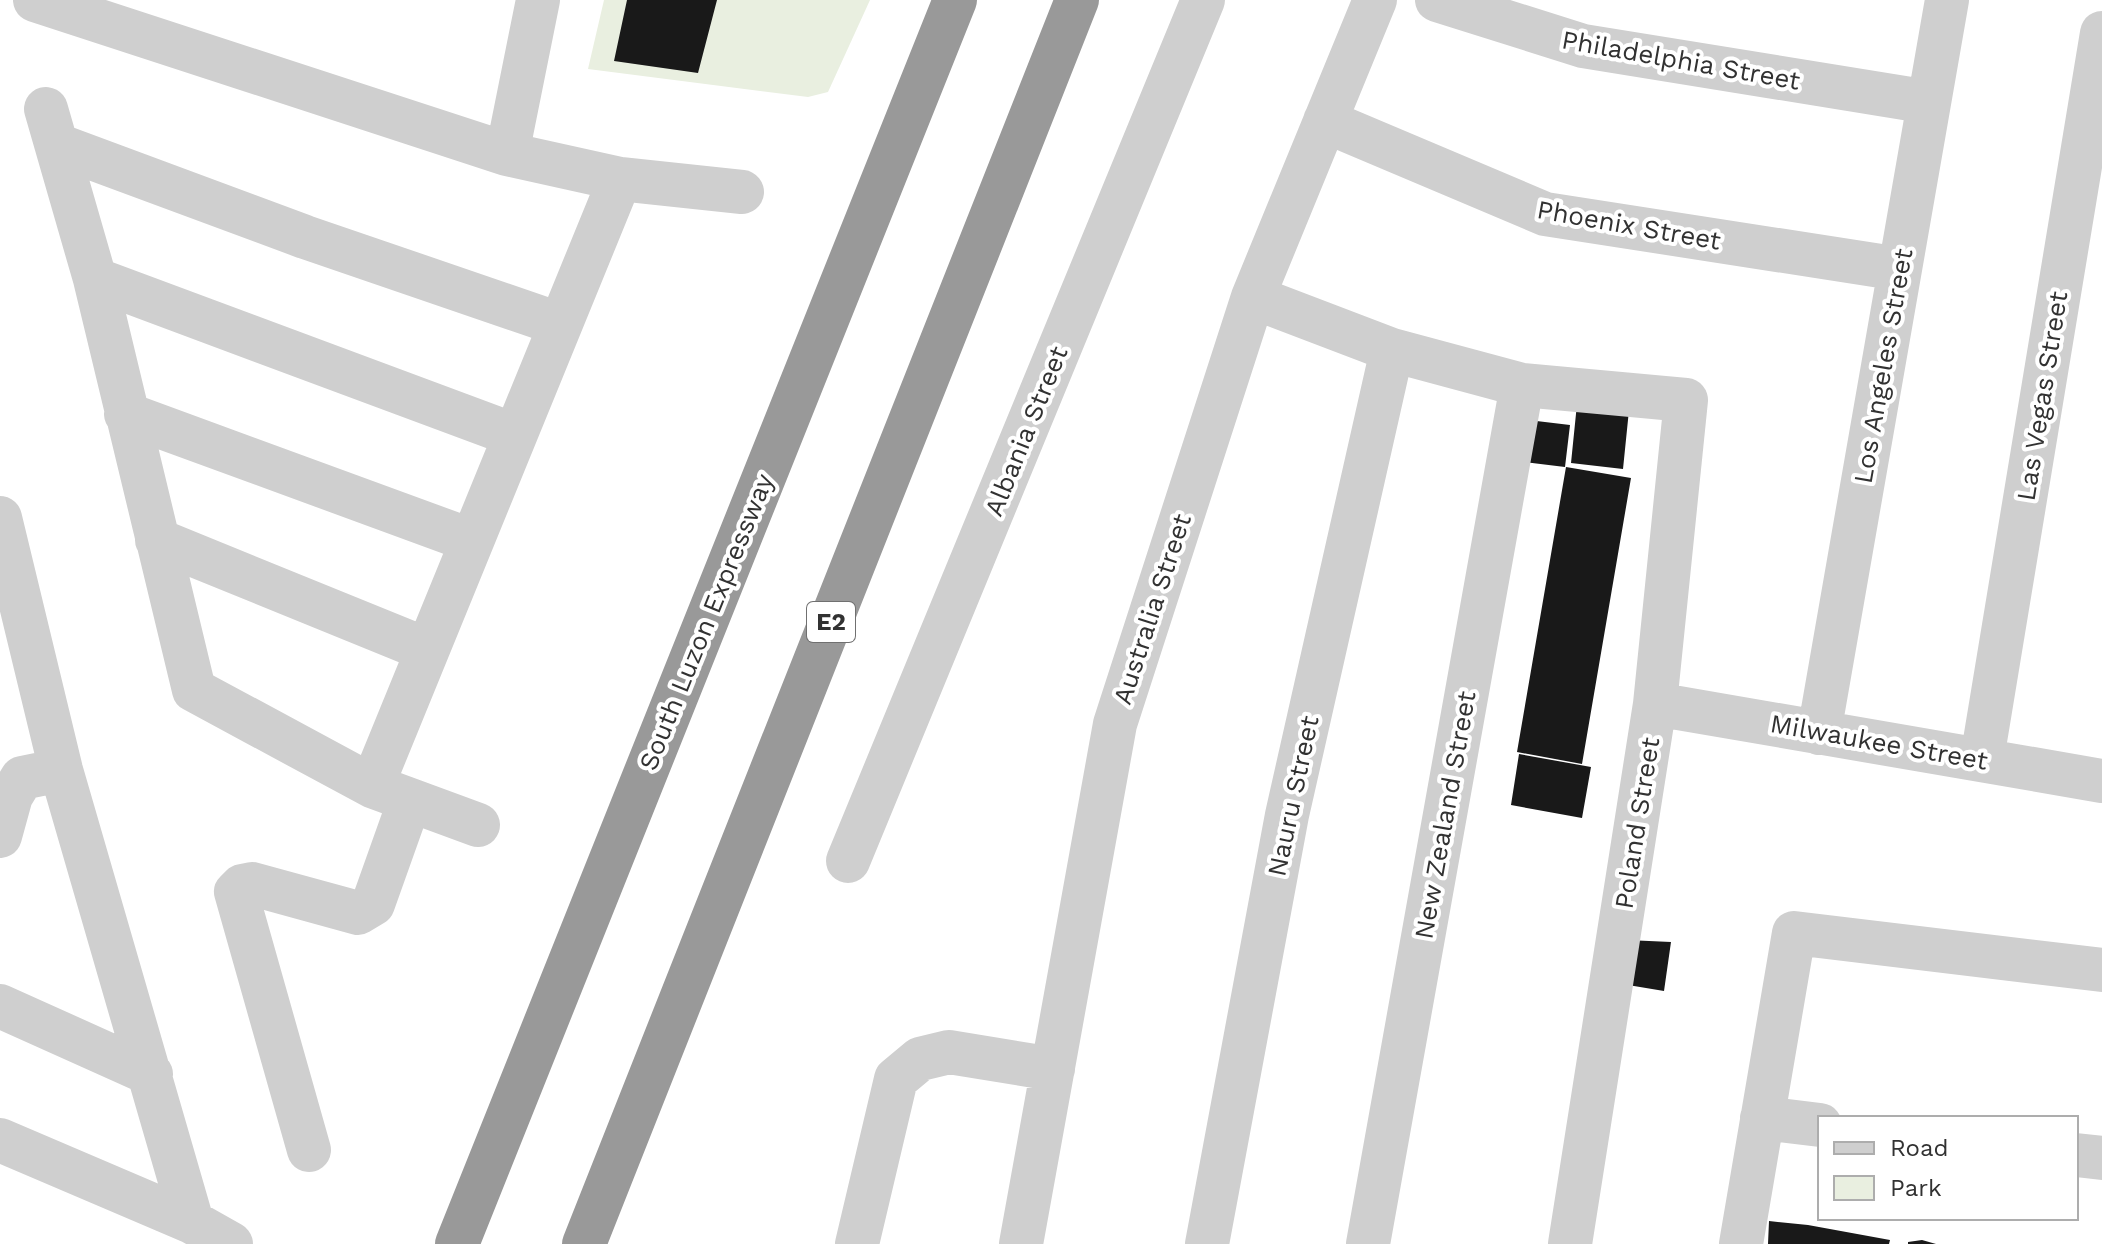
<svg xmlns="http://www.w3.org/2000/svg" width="2102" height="1244" font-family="'Work Sans',sans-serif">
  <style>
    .green { fill: #e9efe0 }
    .building { fill: #191919 }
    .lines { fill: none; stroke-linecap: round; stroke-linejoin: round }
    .minor { stroke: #cfcfcf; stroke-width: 44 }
    .highway { stroke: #999; stroke-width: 44 }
    .labels { text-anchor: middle; stroke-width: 8; stroke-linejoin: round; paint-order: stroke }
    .shield { fill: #fff; stroke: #707070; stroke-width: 2 }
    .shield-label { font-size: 24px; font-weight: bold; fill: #323232 }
    .street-label { font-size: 26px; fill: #323232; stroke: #fff }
  </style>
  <rect width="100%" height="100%" fill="#fff"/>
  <path class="green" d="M604,0H870L828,92L808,97L588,69Z"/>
  <path class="building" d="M627,0H717L698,73L614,61Z
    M1577,404L1629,410L1623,469L1571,463Z
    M1520,419L1570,425L1565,467L1515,461Z
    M1566,467L1631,478L1582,764L1517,752Z
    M1519,754L1591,767L1582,818L1511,805Z
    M1627,940L1671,942L1664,991L1622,984Z
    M1769,1221L1808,1225L1890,1240L1889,1244H1768Z
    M1922,1240L1936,1244H1908V1242Z"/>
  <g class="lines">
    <path class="minor" d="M35,0L507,154L620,179L742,192
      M1437,0L1583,46L1929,102
      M46,109L95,279L194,690L372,786L478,825
      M1325,121L1545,214L1900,269
      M57,145L305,237L559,324
      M507,154L538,0
      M95,279L514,435
      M1253,297L1392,350L1522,385L1686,400L1655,704L1570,1244
      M126,414L470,540
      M0,518L61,770L192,1222
      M157,540L425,649
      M1655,704L2102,781
      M1819,733L1947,0
      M1982,759L2102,33
      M372,786L620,179
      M0,836L11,796L22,778L61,770
      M848,861L1203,0
      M0,1006L151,1074
      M1762,1118L1820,1125
      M0,1140L192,1222L231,1244
      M309,1150L236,892L242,886L252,884L358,913L373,904L410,800
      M2076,1155L2102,1158
      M857,1244L896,1079L920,1059L949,1052L1053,1069
      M1021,1244L1115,724L1253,297L1375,0
      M1207,1244L1287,815L1392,350
      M1368,1244L1522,385
      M1741,1244L1794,933L2102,970"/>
    <path class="highway" d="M457,1244L955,0
      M584,1244L1077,0"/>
  </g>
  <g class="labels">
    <rect class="shield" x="807" y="602" width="48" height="40" rx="6"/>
    <g class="shield-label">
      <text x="831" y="630">E2</text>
    </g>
    <g class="street-label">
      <text transform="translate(1681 60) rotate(10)" y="9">Philadelphia Street</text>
      <text transform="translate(1629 225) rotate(10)" y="9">Phoenix Street</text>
      <text transform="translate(1883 366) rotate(-80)" y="9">Los Angeles Street</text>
      <text transform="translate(2042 396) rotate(-81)" y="9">Las Vegas Street</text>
      <text transform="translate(1026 431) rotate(-68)" y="9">Albania Street</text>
      <text transform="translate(1152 609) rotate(-72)" y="9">Australia Street</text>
      <text transform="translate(706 622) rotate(-68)" y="9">South Luzon Expressway</text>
      <text transform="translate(1879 742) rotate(10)" y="9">Milwaukee Street</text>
      <text transform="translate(1293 796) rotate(-78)" y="9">Nauru Street</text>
      <text transform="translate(1445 815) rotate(-80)" y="9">New Zealand Street</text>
      <text transform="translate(1637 823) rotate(-81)" y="9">Poland Street</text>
    </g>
  </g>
  <rect x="1818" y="1116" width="260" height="104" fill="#ffffff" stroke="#adadad" stroke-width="2"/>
  <rect x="1834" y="1142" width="40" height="12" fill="#cfcfcf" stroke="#adadad" stroke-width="2"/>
  <text x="1890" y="1156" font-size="24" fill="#323232">Road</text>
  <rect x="1834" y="1176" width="40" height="24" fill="#e9efe0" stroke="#adadad" stroke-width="2"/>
  <text x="1890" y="1196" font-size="24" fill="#323232">Park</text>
</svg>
